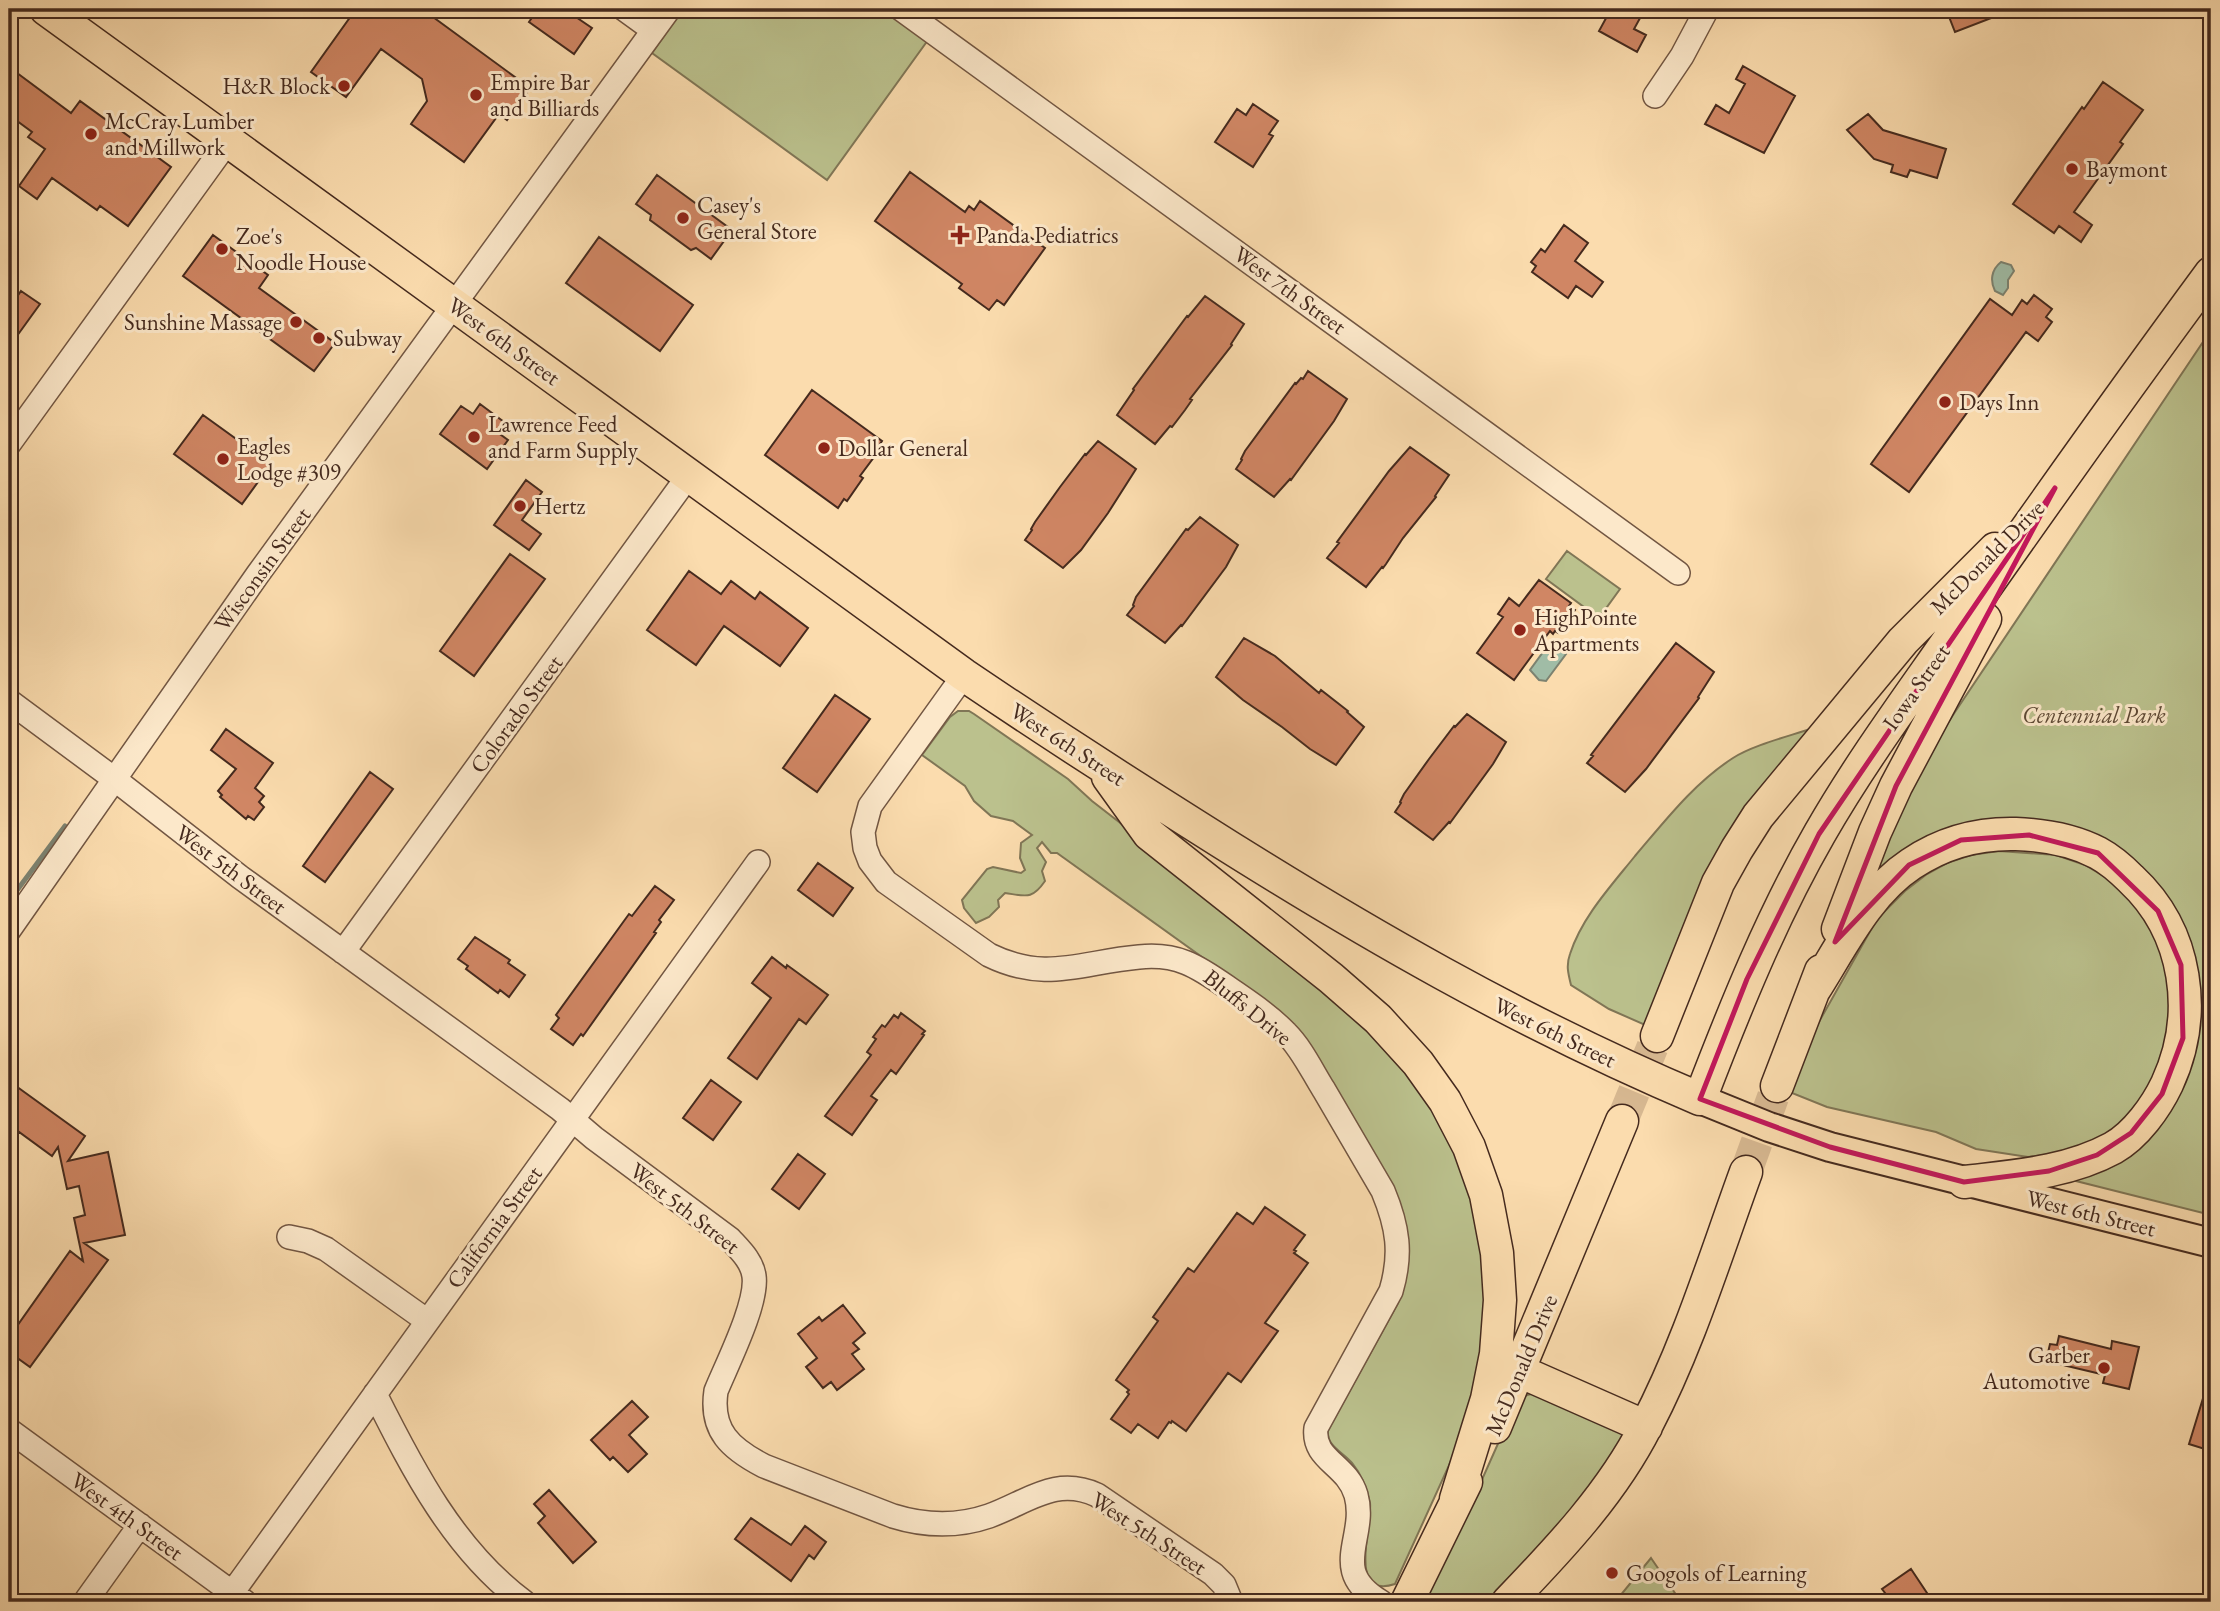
<svg xmlns="http://www.w3.org/2000/svg" width="2220" height="1611" font-family="'EB Garamond',serif">
  <style>
    .green { fill: #bbc18d; stroke: #807656; stroke-width: 2 }
    .water { fill: #a0bca6; stroke: #7c8270; stroke-width: 2 }
    .lines { fill: none; stroke-linecap: round; stroke-linejoin: round }
    .stream { stroke: #7c8270; stroke-width: 5 }
    .building { fill: #d08664; stroke: #452a1e; stroke-width: 2 }
    .highway-tunnel { stroke: #d7b891; stroke-width: 32; stroke-dasharray: 32 16; stroke-linecap: butt }
    .minor-casing { stroke: #725642; stroke-width: 26 }
    .major-casing { stroke: #452a1e; stroke-width: 32 }
    .highway-casing { stroke: #452a1e; stroke-width: 35 }
    .minor { stroke: #fce8ca; stroke-width: 23 }
    .major { stroke: #fbdcae; stroke-width: 28 }
    .highway { stroke: #fbdcae; stroke-width: 32 }
    .marked { fill: none; stroke: #c2185b; stroke-width: 5; stroke-linejoin: round }
    .poi-dot { fill: #8f2418; stroke: #fce8ca; stroke-width: 2.5 }
    .labels { text-anchor: middle; stroke-width: 6; stroke-linejoin: round; paint-order: stroke }
    .poi-label { font-size: 23px; fill: #452a1e; stroke: #fce8ca; text-anchor: start }
    .street-label { font-size: 23px; fill: #452a1e; stroke: #fce8ca }
    .park-label { font-size: 23px; font-style: italic; fill: #5d4834; stroke: #fce8ca }
  </style>
  <rect width="100%" height="100%" fill="#fbdcae"/>
  <filter id="stains"><feTurbulence type="fractalNoise" baseFrequency=".00286" numOctaves="4"/><feColorMatrix values="0 0 0 0 .2 0 0 0 0 .09 0 0 0 0 .02 0 0 0 .5 -.17"/></filter>
  <radialGradient id="worn" r=".72"><stop offset=".6" stop-color="#630" stop-opacity="0"/><stop offset="1" stop-color="#630" stop-opacity=".3"/></radialGradient>
  <path class="green" d="M683,9H885L928,40L827,180L652,53Z
    M2211,330V1215L2068,1179L2163,1115L2178,927L2034,825L1873,883V865L1926,757L1955,712Z
    M1567,551L1620,589L1599,618L1546,579Z
    M958,711H969L974,714L1068,779L1092,801L1325,982L1413,1077L1454,1146L1475,1207L1487,1291L1482,1364L1456,1450L1395,1584C1346,1600 1373,1523 1370,1503C1367,1489 1361,1474 1352,1463C1343,1452 1326,1446 1328,1430L1398,1303C1414,1257 1411,1223 1389,1181L1273,1008L1057,853H1051L1042,842L1037,848L1046,862L1042,871L1045,881C1032,900 1026,896 1005,893L998,900L999,907L989,917L976,923L964,908L962,900L987,869L993,867L1021,873L1025,870L1020,858L1021,843L1032,835L1013,821L991,816L974,801L965,786L922,755L950,717Z
    M1813,728L1652,1028L1609,1009L1571,985C1568,973 1566,965 1570,954C1582,917 1611,886 1635,856C1665,821 1694,783 1733,758C1753,745 1790,736 1813,728Z
    M1999,851L2056,855L2085,865L2110,880L2130,897L2163,947L2169,972L2170,1033L2155,1083L2116,1134L2073,1151L2028,1157L1976,1149L1936,1132L1827,1107L1787,1091L1811,1036L1877,919L1905,891L1927,874L1947,863L1971,855Z
    M1535,1393L1622,1433L1624,1437L1594,1484L1494,1602H1424L1464,1520L1517,1401L1520,1397Z
    M1651,1558L1681,1602H1615Z"/>
  <path class="water" d="M2001,262L2011,265L2014,271L2008,280V288L2003,295L1995,291C1990,281 1991,270 2001,262Z
    M1549,643H1556L1566,654L1546,681L1539,680L1530,670L1543,652L1545,644Z"/>
  <g class="lines">
    <path class="stream" d="M2210,821L2211,819
      M9,901L65,826"/>
  </g>
  <path class="building" d="M356,9H422L530,88L507,120L499,114L464,162L411,124L427,101L422,79L381,49L346,97L311,72Z
    M538,9H564L592,28L574,54L529,22Z
    M1611,9H1645L1634,29L1646,35L1637,52L1599,31Z
    M1946,9H2012V10L1955,32Z
    M1743,66L1795,96L1764,153L1705,124L1716,105L1729,113L1745,84L1736,79Z
    M9,67L71,113L80,101L171,167L128,226L100,206L97,210L52,178L37,199L19,186L45,149L28,137L32,132L9,115Z
    M2103,82L2143,110L2120,142L2123,144L2074,212L2092,225L2081,242L2059,226L2054,233L2013,204L2082,107L2084,109Z
    M1253,104L1278,121L1269,134L1273,136L1253,167L1215,142L1237,109L1246,115Z
    M1868,114L1883,130L1946,149L1937,178L1910,170L1907,177L1891,172L1893,165L1874,159L1847,130Z
    M910,172L965,212L969,206L974,210L980,201L1045,248L1004,305L997,300L989,310L959,288L962,284L875,221Z
    M657,175L732,230L711,259L696,248L691,250L650,220L651,215L636,204Z
    M1564,225L1588,243L1575,261L1603,282L1592,297L1576,286L1568,298L1532,272L1536,266L1531,262L1541,249L1545,252Z
    M213,235L268,275L259,288L335,343L314,371L183,276Z
    M599,237L693,305L660,351L566,283Z
    M21,291L40,304L9,347V308Z
    M2034,295L2052,309L2046,317L2052,322L2038,341L2026,332L1909,492L1871,464L1990,299L2012,315L2022,300L2027,304Z
    M1205,296L1244,324L1231,344L1232,345L1190,399L1192,400L1185,410L1172,427L1170,426L1155,444L1117,415L1134,390L1133,389L1187,316L1188,317Z
    M1308,371L1347,399L1334,421L1291,480L1290,479L1274,497L1236,469L1242,460L1241,459L1245,451L1295,383L1296,384L1301,378L1303,379Z
    M812,390L882,441L878,447L880,449L860,476L863,478L847,501L844,499L838,508L765,455Z
    M480,404L504,422L497,432L508,440L487,469L440,434L461,406L473,414Z
    M203,415L271,464L242,504L174,454Z
    M1098,441L1136,469L1108,513L1081,550L1063,568L1025,540L1032,530L1031,529L1035,522L1060,487L1085,454L1086,455Z
    M1410,447L1449,475L1435,496L1436,497L1403,538L1386,564L1383,568L1382,567L1366,587L1327,558L1339,543L1337,542L1389,471Z
    M526,480L542,492L522,520L541,534L529,550L494,525Z
    M1200,517L1238,545L1226,567L1182,626L1181,625L1165,643L1127,615L1134,606L1133,605L1136,597L1186,529L1188,530Z
    M510,554L545,579L474,676L440,651Z
    M689,571L721,594L731,581L755,599L760,592L808,628L780,666L724,626L696,665L647,630Z
    M1539,580L1571,603L1569,606L1575,610L1558,633L1555,631L1553,634L1550,631L1514,680L1477,653L1503,617L1498,614L1509,598L1519,606Z
    M1244,638L1275,656L1319,693L1321,690L1348,711L1347,712L1364,727L1336,765L1310,749L1282,727L1243,700L1216,677Z
    M1676,643L1714,672L1698,697L1699,698L1646,769L1625,792L1587,763L1593,756L1591,755Z
    M835,695L870,719L817,792L783,768Z
    M1467,714L1506,742L1493,764L1450,823L1449,822L1433,840L1395,812L1401,803L1400,802L1404,794L1429,759L1454,726L1455,727Z
    M226,729L273,763L255,788L264,796L259,802L264,807L254,820L248,816L246,819L220,797L222,795L218,791L236,769L211,750Z
    M370,772L393,789L325,882L303,866Z
    M818,863L853,888L833,916L798,890Z
    M655,886L674,900L659,920L661,922L654,932L656,933L583,1036L581,1034L573,1045L551,1029L559,1018L556,1015L629,914L632,916Z
    M475,937L510,960L508,963L525,975L509,997L500,990L498,993L466,969L468,966L458,959Z
    M772,957L786,968L787,965L828,995L806,1024L799,1019L757,1079L728,1058L771,998L752,983Z
    M901,1013L925,1031L922,1034L924,1035L896,1074L891,1070L871,1096L877,1100L852,1135L825,1116L871,1055L867,1052L876,1039L873,1037L882,1025L885,1027L894,1015L898,1018Z
    M711,1080L741,1102L713,1140L683,1118Z
    M9,1081L85,1136L68,1161L108,1152L125,1235L84,1243L108,1260L30,1367L9,1352V1320L17,1326L70,1251L83,1261L74,1218L85,1215L79,1186L67,1189L58,1147L52,1156L19,1132L9,1145Z
    M798,1154L825,1174L799,1209L772,1189Z
    M1265,1207L1305,1235L1294,1250L1296,1251L1294,1253L1308,1263L1265,1323L1278,1331L1241,1382L1228,1373L1186,1431L1172,1421L1171,1423L1169,1422L1158,1438L1138,1424L1131,1433L1111,1419L1129,1394L1127,1392L1129,1390L1116,1380L1158,1321L1153,1317L1188,1268L1194,1272L1237,1213L1253,1224Z
    M843,1305L865,1333L853,1343L859,1349L852,1354L864,1369L837,1390L831,1382L823,1388L806,1367L817,1358L798,1334L819,1317L822,1321Z
    M2059,1336L2111,1349L2112,1341L2139,1347L2129,1389L2103,1383L2105,1375L2046,1361L2050,1344L2057,1345Z
    M2208,1382H2211V1451L2189,1444Z
    M632,1401L648,1417L629,1435L647,1454L628,1472L613,1457L610,1460L591,1440Z
    M549,1490L596,1542L573,1563L538,1523L545,1516L534,1504Z
    M751,1518L791,1545L805,1526L826,1542L814,1559L809,1555L791,1581L735,1539Z
    M1911,1569L1933,1602H1892L1882,1589Z"/>
  <g class="lines">
    <path class="highway-tunnel" d="M1622,1121L1657,1036
      M1746,1172L1777,1086"/>
    <defs>
      <path id="minor" d="M624,9L653,30
        M901,9L1678,573
        M1655,96L1682,56L1707,9
        M9,444L228,141
        M964,675L870,806L863,832L865,848L870,861L886,882L989,955C1046,983 1081,962 1139,957C1177,953 1197,966 1227,987C1247,1001 1269,1015 1286,1033C1302,1049 1312,1071 1324,1090C1344,1124 1364,1158 1383,1191C1398,1227 1402,1254 1391,1291L1316,1428C1312,1460 1347,1464 1356,1495C1368,1538 1327,1570 1381,1602
        M9,701L113,778L240,877L560,1109L594,1138L730,1239C740,1250 752,1261 754,1276C758,1303 727,1364 716,1391C710,1431 731,1449 764,1466L893,1516C925,1526 957,1527 989,1516C1028,1502 1055,1476 1097,1495L1213,1574L1224,1585L1231,1602
        M9,930L258,574L669,9
        M343,952L689,475
        M289,1237L308,1241L326,1249L426,1320
        M375,1394C413,1470 454,1550 524,1602
        M9,1430L245,1602
        M232,1593L758,862
        M85,1602L140,1525"/>
      <path id="major" d="M1700,1099L1769,1127L1830,1147L2211,1243"/>
      <path id="highway" d="M46,9L964,675C1041,727 1118,777 1196,826C1358,929 1522,1024 1700,1099C1735,1008 1771,918 1820,833C1863,758 1915,689 1964,618C2045,502 2127,387 2211,273
        M1108,777L1149,834L1331,978L1378,1019L1418,1063L1445,1101L1469,1147L1486,1195L1497,1253L1500,1300L1496,1354L1487,1399L1456,1499
        M1838,929L1875,832L1896,786L1985,619
        M1814,990C1842,946 1867,893 1911,864C1942,843 1978,833 2016,834C2043,835 2073,840 2098,853C2111,860 2121,869 2131,879C2188,932 2199,1015 2167,1084C2156,1107 2136,1135 2113,1148C2067,1173 2014,1176 1964,1182
        M1657,1036L1718,883L1737,849L1758,816L1903,641L1995,549
        M1777,1086L1821,971
        M1519,1371L1646,1427
        M1495,1427L1622,1121
        M1407,1602L1466,1482
        M1508,1602C1559,1549 1612,1493 1646,1426C1688,1346 1715,1257 1746,1172"/>
    </defs>
    <use href="#minor" class="minor-casing"/>
    <use href="#major" class="major-casing"/>
    <use href="#highway" class="highway-casing"/>
    <use href="#minor" class="minor"/>
    <use href="#major" class="major"/>
    <use href="#highway" class="highway"/>
  </g>
  <path class="marked" d="M2055,488L1896,786L1835,942L1909,865L1961,840L2029,835L2098,853L2158,911L2181,965L2183,1038L2162,1094L2131,1133L2097,1155L2049,1171L1964,1182L1830,1147L1700,1099L1747,979L1819,834Z"/>
  <g class="poi-dot">
    <circle cx="344" cy="86" r="7"/>
    <circle cx="476" cy="95" r="7"/>
    <circle cx="91" cy="134" r="7"/>
    <circle cx="2072" cy="169" r="7"/>
    <circle cx="683" cy="218" r="7"/>
    <path d="M956.5 224.5h7v7h7v7h-7v7h-7v-7h-7v-7h7z"/>
    <circle cx="222" cy="249" r="7"/>
    <circle cx="296" cy="322" r="7"/>
    <circle cx="319" cy="338" r="7"/>
    <circle cx="1945" cy="402" r="7"/>
    <circle cx="474" cy="437" r="7"/>
    <circle cx="824" cy="448" r="7"/>
    <circle cx="223" cy="459" r="7"/>
    <circle cx="520" cy="506" r="7"/>
    <circle cx="1520" cy="630" r="7"/>
    <circle cx="2104" cy="1368" r="7"/>
    <circle cx="1612" cy="1573" r="7"/>
  </g>
  <g class="labels">
    <g class="poi-label">
      <text x="490" y="90">Empire Bar<tspan x="490" dy="26">and Billiards</tspan></text>
      <text x="330" y="94" text-anchor="end">H&amp;R Block</text>
      <text x="105" y="129">McCray Lumber<tspan x="105" dy="26">and Millwork</tspan></text>
      <text x="2086" y="177">Baymont</text>
      <text x="697" y="213">Casey's<tspan x="697" dy="26">General Store</tspan></text>
      <text x="976" y="243">Panda Pediatrics</text>
      <text x="236" y="244">Zoe's<tspan x="236" dy="26">Noodle House</tspan></text>
      <text x="282" y="330" text-anchor="end">Sunshine Massage</text>
      <text x="333" y="346">Subway</text>
      <text x="1959" y="410">Days Inn</text>
      <text x="488" y="432">Lawrence Feed<tspan x="488" dy="26">and Farm Supply</tspan></text>
      <text x="237" y="454">Eagles<tspan x="237" dy="26">Lodge #309</tspan></text>
      <text x="838" y="456">Dollar General</text>
      <text x="534" y="514">Hertz</text>
      <text x="1534" y="625">HighPointe<tspan x="1534" dy="26">Apartments</tspan></text>
      <text x="2090" y="1363" text-anchor="end">Garber<tspan x="2090" dy="26">Automotive</tspan></text>
      <text x="1626" y="1581">Googols of Learning</text>
    </g>
    <g class="street-label">
      <text transform="translate(1290 290) rotate(36)" y="8">West 7th Street</text>
      <text transform="translate(504 341) rotate(36)" y="8">West 6th Street</text>
      <text transform="translate(1987 557) rotate(-45)" y="8">McDonald Drive</text>
      <text transform="translate(262 569) rotate(-54)" y="8">Wisconsin Street</text>
      <text transform="translate(1916 687) rotate(-55)" y="8">Iowa Street</text>
      <text transform="translate(516 714) rotate(-54)" y="8">Colorado Street</text>
      <text transform="translate(1068 744) rotate(33)" y="8">West 6th Street</text>
      <text transform="translate(231 869) rotate(37)" y="8">West 5th Street</text>
      <text transform="translate(1248 1007) rotate(39)" y="8">Bluffs Drive</text>
      <text transform="translate(1555 1032) rotate(26)" y="8">West 6th Street</text>
      <text transform="translate(685 1208) rotate(38)" y="8">West 5th Street</text>
      <text transform="translate(2091 1213) rotate(14)" y="8">West 6th Street</text>
      <text transform="translate(494 1227) rotate(-54)" y="8">California Street</text>
      <text transform="translate(1521 1365) rotate(-67)" y="8">McDonald Drive</text>
      <text transform="translate(127 1516) rotate(36)" y="8">West 4th Street</text>
      <text transform="translate(1149 1533) rotate(33)" y="8">West 5th Street</text>
    </g>
    <g class="park-label">
      <text x="2094" y="723">Centennial Park</text>
    </g>
  </g>
  <rect width="2220" height="1611" fill="none" stroke="#fbdcae" stroke-width="35"/>
  <rect x="10" y="10" width="2199" height="1590" fill="none" stroke="#452a1e" stroke-width="3.5"/>
  <rect x="18" y="18" width="2185" height="1576" fill="none" stroke="#452a1e" stroke-width="2"/>
  <rect width="100%" height="100%" filter="url(#stains)"/>
  <rect width="100%" height="100%" fill="url(#worn)"/>
</svg>
